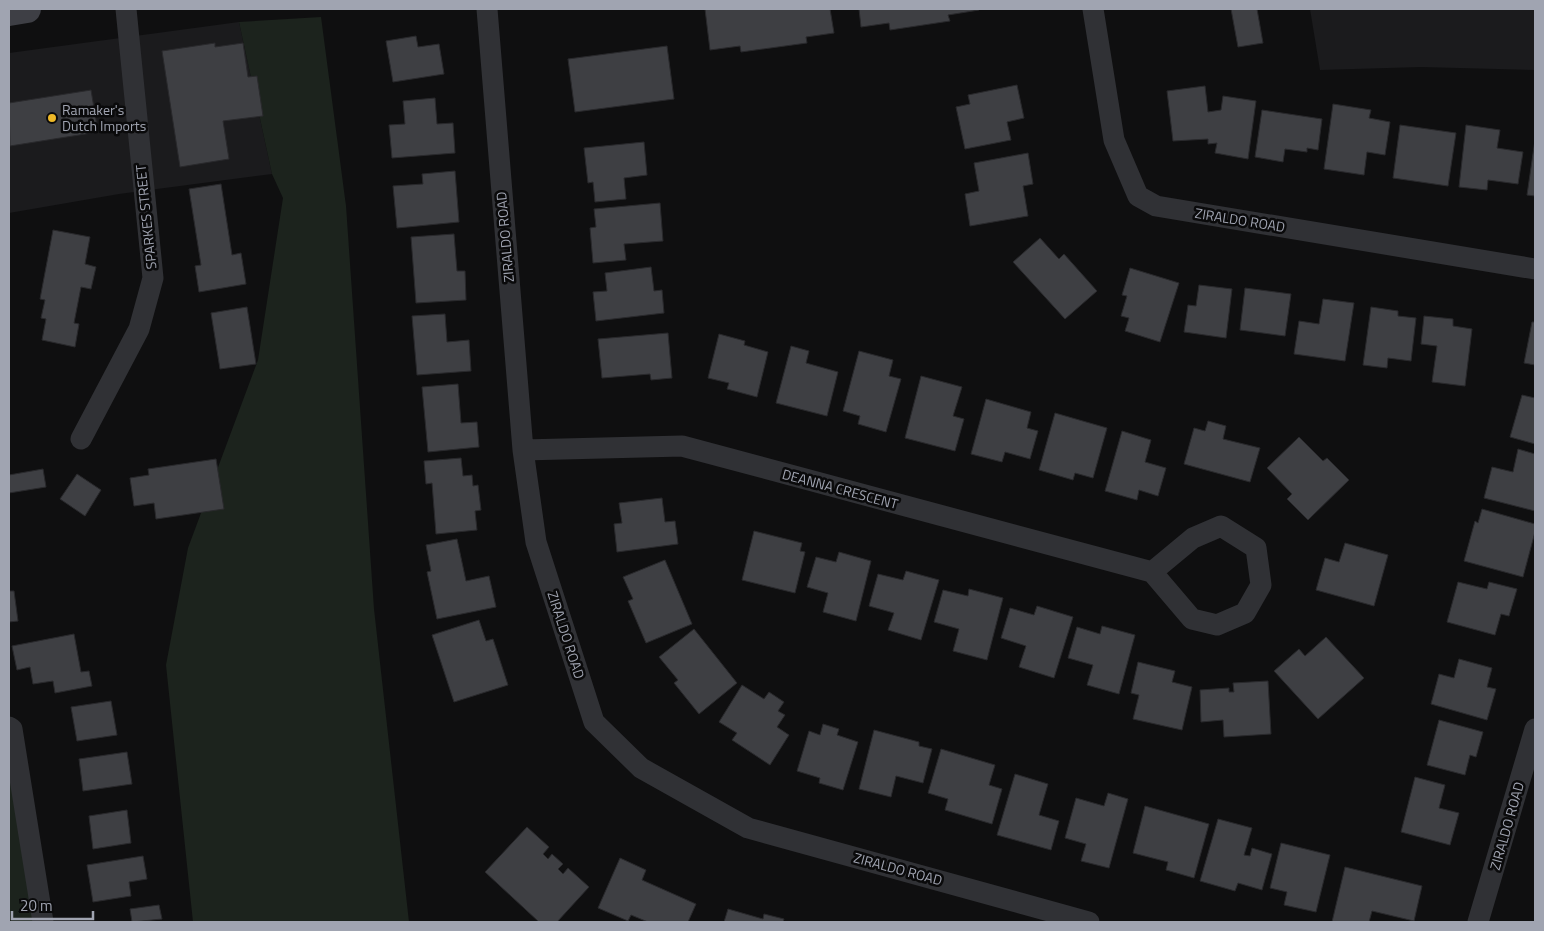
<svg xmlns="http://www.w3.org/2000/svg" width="1544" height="931" font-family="'Titillium Web',sans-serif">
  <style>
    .built { fill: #1b1b1d }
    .green { fill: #1c231d }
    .building { fill: #3e3f43; stroke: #29292c }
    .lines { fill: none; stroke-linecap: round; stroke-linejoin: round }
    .street { stroke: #303135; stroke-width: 21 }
    .secondary { stroke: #3e3f45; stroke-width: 28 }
    .poi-dot { fill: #efb928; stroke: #0a0a0b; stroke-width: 2 }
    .labels { text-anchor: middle; stroke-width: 5; stroke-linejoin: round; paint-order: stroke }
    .poi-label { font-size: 14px; fill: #a0a4b1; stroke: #0a0a0b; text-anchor: start }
    .street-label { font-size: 14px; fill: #a0a4b1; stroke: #0a0a0b }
  </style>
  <rect width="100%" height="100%" fill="#0f0f10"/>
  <path class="built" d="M1310,9H1535V70L1421,67L1320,70Z
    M239,22L272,174L119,194L9,213V53Z"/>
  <path class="green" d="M321,17L346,206L374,609L409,922H193L166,665L188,548L258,360L283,198L272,174L239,22Z
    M9,736L36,922H9Z"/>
  <path class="building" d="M705,9H830L834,33L806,37L807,43L741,52L740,46L710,50Z
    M859,9H979V10L948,15L950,21L890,30L889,23L861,27Z
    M1231,9H1257L1263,43L1238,47Z
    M416,36L418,47L439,44L444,74L393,82L386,41Z
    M215,43V47L243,43L248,77L257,76L263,116L223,121L229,159L180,167L162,51Z
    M667,46L674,99L575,112L568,59Z
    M1017,85L1024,118L1007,122L1011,140L965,149L956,107L970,104L968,95Z
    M1205,86L1208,112L1221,110L1223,96L1256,101L1248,159L1215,153L1217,143L1208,144V139L1173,141L1167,91Z
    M91,90L98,132L10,146L9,103Z
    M435,98L437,124L453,123L455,153L392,158L389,125L405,124L403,101Z
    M1333,104L1371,110L1369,118L1390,122L1385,155L1367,152L1364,175L1324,169Z
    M1262,110L1322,119L1318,150L1307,148V152L1285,149L1283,162L1255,157Z
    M1400,125L1456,133L1448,186L1393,178Z
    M1466,125L1500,130L1497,148L1523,152L1518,184L1488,180L1487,190L1459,187Z
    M1535,140V196L1527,195Z
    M644,142L647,175L624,178L626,199L595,202L593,182L588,183L584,148Z
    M1028,153L1033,184L1023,186L1028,216L970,226L965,194L979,191L974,163Z
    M455,171L459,222L397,228L393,186L423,184L422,174Z
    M221,184L232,255L241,253L246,284L199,292L195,266L201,265L189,189Z
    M660,203L663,241L624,244L626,260L593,263L590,228L596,227L594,209Z
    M53,230L90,237L85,264L96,267L91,289L81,287L74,323L79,324L75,347L42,340L46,319L41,318L45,300L40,299Z
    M454,234L457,271H465L466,300L416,303L411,237Z
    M1040,238L1059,259L1064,254L1097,291L1065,319L1013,262Z
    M651,267L654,291L662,290L664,313L596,321L593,292L607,291L605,273Z
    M1130,268L1179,283L1160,342L1125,331L1129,318L1121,316L1127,296L1122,295Z
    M1199,285L1232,289L1226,338L1184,332L1188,305L1196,306Z
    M1245,288L1291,294L1285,336L1240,330Z
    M1323,299L1354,303L1345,361L1294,354L1299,321L1319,324Z
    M247,307L256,364L220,369L211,313Z
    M1371,307L1398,311V316L1416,318L1411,361L1388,358L1387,368L1363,365Z
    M445,314L447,342L469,340L471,371L417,375L412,316Z
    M1424,316L1453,319V326L1472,329L1465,386L1432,382L1437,346L1421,344Z
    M1532,322H1535V365L1524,363Z
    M668,333L672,378L651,380L650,374L602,378L598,339Z
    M719,334L745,341L744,345L768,352L757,397L727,389L729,383L708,378Z
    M791,346L809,351L806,363L838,372L827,416L776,403Z
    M859,351L893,360L889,376L901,379L886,432L858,424L860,416L843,411Z
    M921,376L962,387L953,416L964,419L955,451L905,438Z
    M458,384L461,423L477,422L479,447L428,452L422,387Z
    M1522,395L1535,398V444L1510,437Z
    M986,399L1031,412L1027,428L1038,431L1030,459L1005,452L1002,462L971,454Z
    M1055,413L1107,428L1093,478L1075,473L1073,480L1039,470Z
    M1208,421L1226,426L1223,439L1260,448L1250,482L1184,464L1194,428L1205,431Z
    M1122,431L1151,440L1145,462L1166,468L1158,496L1139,490L1137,500L1105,491Z
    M1299,437L1323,461L1327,458L1349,480L1308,520L1287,499L1292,494L1267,468Z
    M1518,449L1535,454V511L1484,498L1492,467L1513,472Z
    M461,458L463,476L472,475L473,486L478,485L481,510L475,511L477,530L436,534L432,483L426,484L424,461Z
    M216,459L224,509L156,519L154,503L134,506L130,478L149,475L148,469Z
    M43,469L46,487L9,493V475Z
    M77,474L101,490L85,516L60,499Z
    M662,498L665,522L675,521L678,544L617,552L614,524L622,523L619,503Z
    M1482,509L1535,524V532L1523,577L1464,561L1475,521L1478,523Z
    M754,531L802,543L800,551L805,552L795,593L742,580Z
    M457,539L466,581L489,576L496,607L437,619L427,572L431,571L426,545Z
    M1345,543L1388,555L1374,606L1316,590L1325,558L1339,562Z
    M839,552L871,561L856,621L823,612L828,593L807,587L816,557L836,562Z
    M665,560L692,624L646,643L628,601L633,599L623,577Z
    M906,571L939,580L921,640L888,630L894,613L869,606L878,574L903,580Z
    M1458,582L1487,589L1489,582L1517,589L1509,616L1501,614L1495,635L1447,622Z
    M969,589L1003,598L987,660L953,651L959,629L934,622L943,590L968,596Z
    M9,591H14L18,621L9,622Z
    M1037,606L1073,617L1054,678L1019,667L1026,646L1001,638L1010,608L1034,615Z
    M479,620L486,641L493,639L508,685L454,702L432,635Z
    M1102,626L1135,635L1119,694L1087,685L1093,665L1068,658L1077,627L1100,634Z
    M694,629L737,683L699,714L674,683L678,680L659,657Z
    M74,634L81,672L89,671L92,686L55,693L53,681L33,684L30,667L17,670L12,646Z
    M1326,637L1364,678L1318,719L1274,671L1299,649L1305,656Z
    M1459,659L1492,668L1487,687L1496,689L1487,720L1431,704L1439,674L1454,678Z
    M1138,662L1175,671L1172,682L1192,687L1182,730L1133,719L1139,695L1131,693Z
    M1268,681L1271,734L1224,737L1223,720L1201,722L1200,690L1229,688V692H1234L1233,683Z
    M742,685L764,699L769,692L784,702L778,711L785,715L777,727L789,735L770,765L732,740L737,733L719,722Z
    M111,701L117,735L77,741L71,707Z
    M1439,720L1483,732L1476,757L1470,755L1465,775L1427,765Z
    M823,724L839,729L837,735L858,742L843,790L819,783L820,778L797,771L809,731L820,735Z
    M874,730L919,742V746L932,749L923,783L896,776L891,797L859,789Z
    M941,749L995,765L989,785L1002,789L992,824L945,810L948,799L928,793Z
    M127,752L132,784L83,791L79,759Z
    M1015,774L1048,784L1039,815L1059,821L1051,850L997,835Z
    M1415,777L1445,785L1439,808L1459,813L1450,845L1401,832Z
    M1108,793L1128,799L1109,868L1081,861L1086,844L1065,838L1076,798L1104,806Z
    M1145,806L1209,824L1194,878L1166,870L1168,862L1133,853Z
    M127,810L131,843L93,849L89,816Z
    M1218,819L1252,828L1244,855L1250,856L1252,848L1272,854L1262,890L1238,883L1235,891L1200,881Z
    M527,827L549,847L543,854L548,859L552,854L563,864L558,869L563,874L568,868L589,887L557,922H539L485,872Z
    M1281,843L1330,855L1316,912L1284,905L1287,892L1270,888Z
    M143,856L147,879L129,882L131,896L93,902L87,865Z
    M620,858L646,870L642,880L696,904L688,922H648L631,915L628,921L598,908Z
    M1345,867L1422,886L1414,921L1372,911L1369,922H1332Z
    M159,905L162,919L132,922L130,909Z
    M728,909L763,919L764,914L784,919L783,922H724Z"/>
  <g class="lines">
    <path class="street" d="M487,9L523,450L536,542L594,722L641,768L748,828L1089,922
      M1093,9L1114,140L1138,196L1156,206L1535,269
      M81,439L139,329L153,278L126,9
      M523,450L682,446L1152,572L1192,619L1217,625L1245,613L1261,585L1256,548L1221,526L1193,538L1152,572
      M9,727L12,729L43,922
      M1478,922L1535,729"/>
    <path class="secondary" d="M9,12L27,9"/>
  </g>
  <circle class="poi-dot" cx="52" cy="118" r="5"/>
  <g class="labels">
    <g class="poi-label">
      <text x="62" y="115">Ramaker's<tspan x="62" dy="16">Dutch Imports</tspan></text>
    </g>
    <g class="street-label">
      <text transform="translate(146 217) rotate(-96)" y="5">SPARKES STREET</text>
      <text transform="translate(1240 220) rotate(9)" y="5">ZIRALDO ROAD</text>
      <text transform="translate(505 237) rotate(-95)" y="5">ZIRALDO ROAD</text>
      <text transform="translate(840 489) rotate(15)" y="5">DEANNA CRESCENT</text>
      <text transform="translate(566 635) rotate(72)" y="5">ZIRALDO ROAD</text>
      <text transform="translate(1507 826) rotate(-74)" y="5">ZIRALDO ROAD</text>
      <text transform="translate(898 869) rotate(15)" y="5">ZIRALDO ROAD</text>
    </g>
  </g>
  <rect width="1544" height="931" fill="none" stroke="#a0a4b1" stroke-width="20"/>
  <path d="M12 911v8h81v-8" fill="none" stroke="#a0a4b1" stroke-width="2.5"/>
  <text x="20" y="911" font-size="15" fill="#a0a4b1" stroke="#0a0a0b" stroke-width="4" paint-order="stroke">20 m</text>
</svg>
